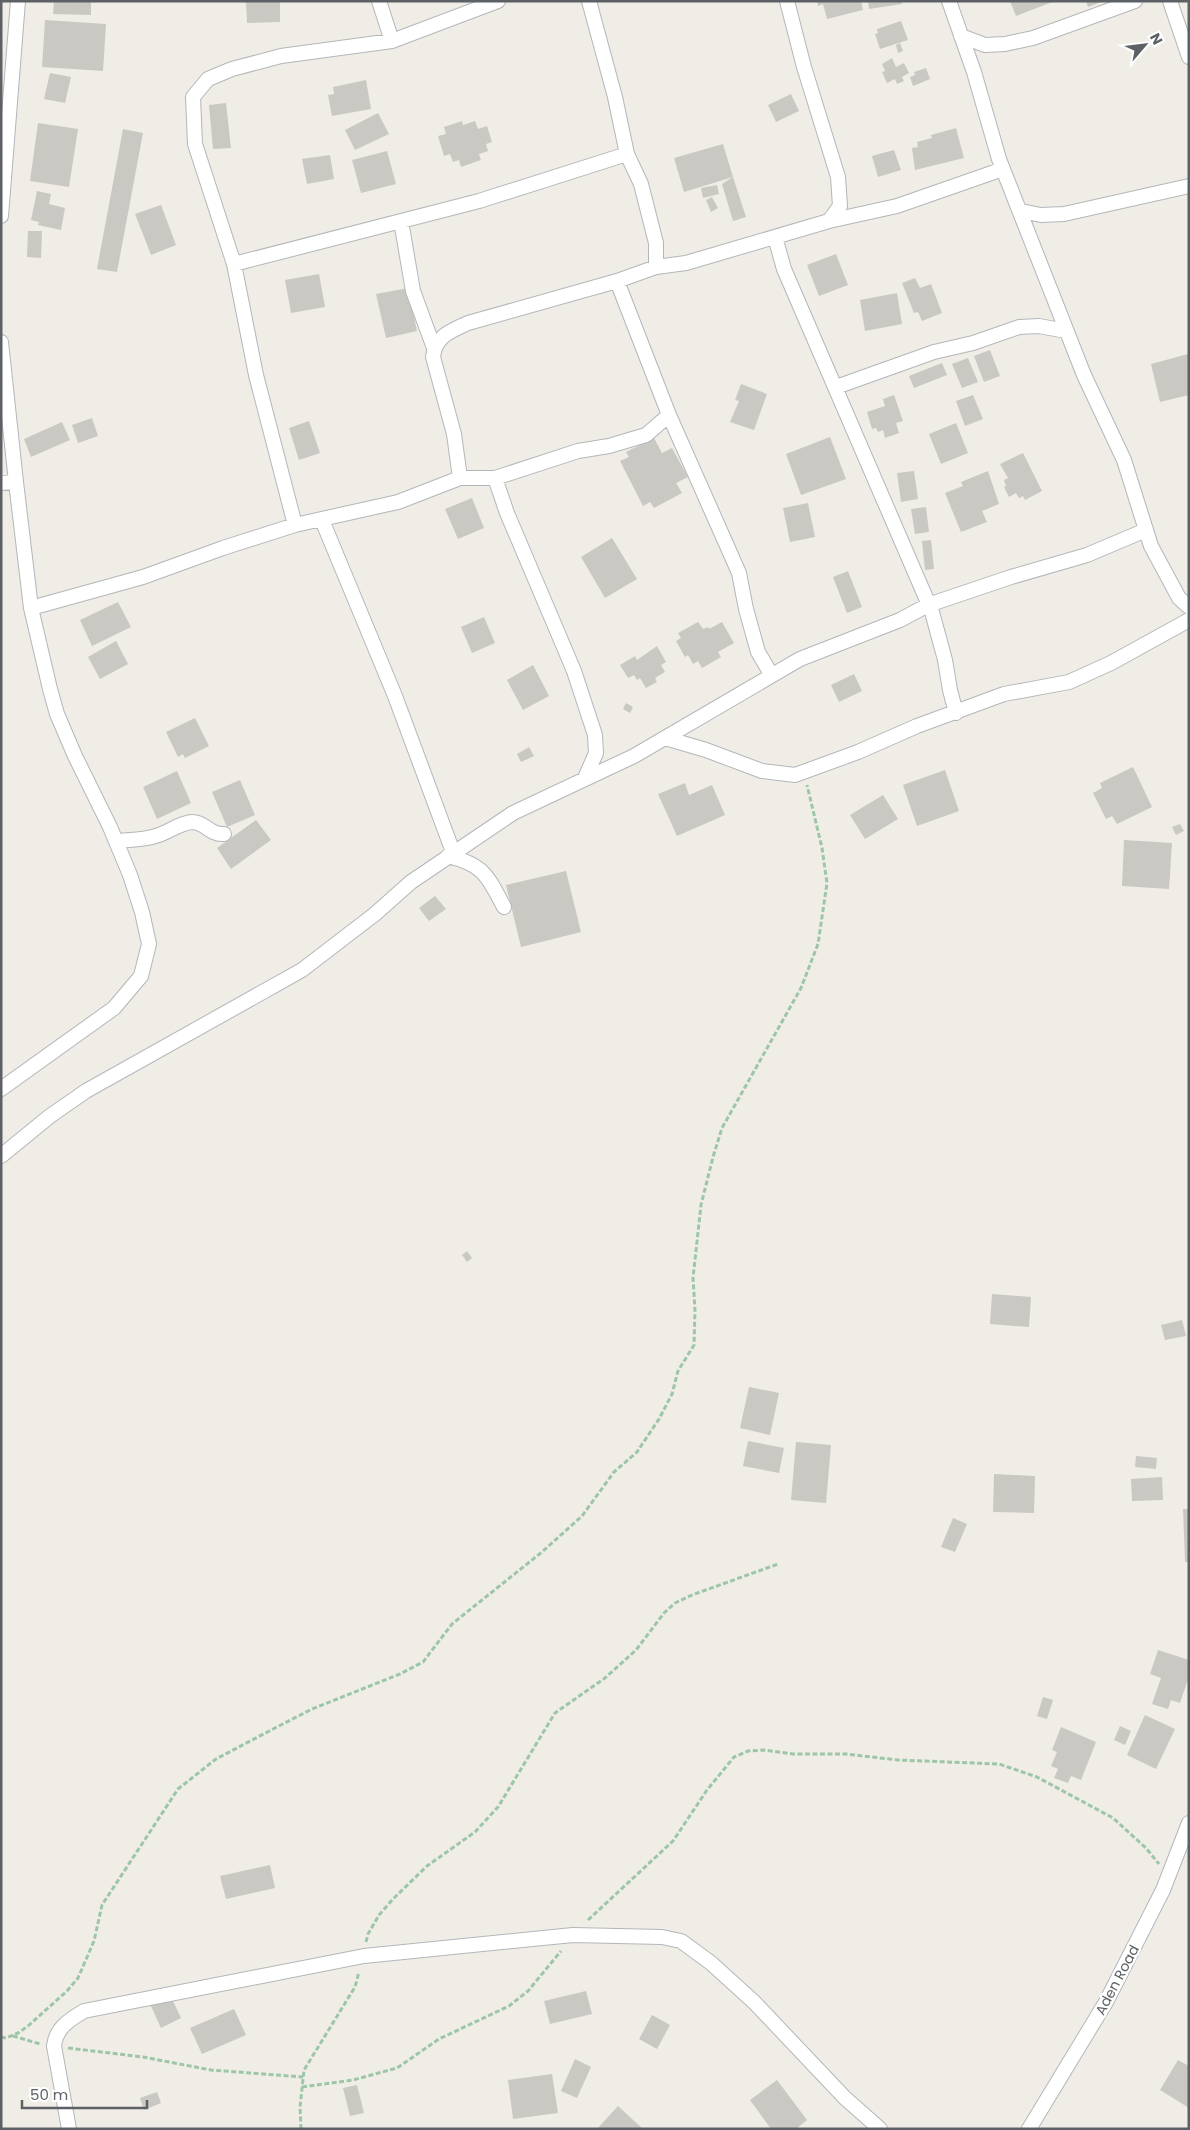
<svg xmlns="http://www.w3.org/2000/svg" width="1190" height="2130" font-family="Poppins,sans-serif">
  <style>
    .building { fill: #cac8c3 }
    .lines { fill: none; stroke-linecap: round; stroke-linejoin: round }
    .minor-casing { stroke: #b3b6ba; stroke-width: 16 }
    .path { stroke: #9dc6a8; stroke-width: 3; stroke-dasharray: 5 2.5; stroke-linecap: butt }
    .minor { stroke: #fff; stroke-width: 14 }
    .labels { text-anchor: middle; stroke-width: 4.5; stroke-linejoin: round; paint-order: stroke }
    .street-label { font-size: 14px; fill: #5d6166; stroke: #fff }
  </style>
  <rect width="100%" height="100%" fill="#efede6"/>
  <path class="building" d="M54,1H91V15L53,14Z
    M246,1H280V22L247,23Z
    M817,1H861L863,10L827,19L823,4L818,6Z
    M868,1H901L902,4L869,9Z
    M1010,1H1055L1016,16Z
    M1086,1H1104L1088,7Z
    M45,20L106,24L103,71L42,67Z
    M901,21L908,40L880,49L875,34L878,33L877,29Z
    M900,43L903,51L898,53L896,45Z
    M892,58L896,67L904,63L909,73L902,77L904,81L897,84L895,79L887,83L882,72L885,71L882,64Z
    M926,68L930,79L913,86L910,77L915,75L914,72Z
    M50,73L71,77L65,103L44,99Z
    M366,80L371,109L332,116L328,95L334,94L333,87Z
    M791,94L799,111L776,122L768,105Z
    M226,103L231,148L213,149L209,105Z
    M378,113L389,134L355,150L345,130Z
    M462,121L463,125L475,121L478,129L487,126L492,142L486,144L488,151L479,154L481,160L461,167L459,160L453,162L450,154L444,156L438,136L446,134L444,127Z
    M38,123L78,129L69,187L30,181Z
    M956,128L964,158L915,170L912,148L918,147L917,142L932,138L931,135Z
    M123,129L143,133L117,272L97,269Z
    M723,144L733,177L684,192L674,158Z
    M894,150L901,170L878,177L872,156Z
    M387,151L396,184L361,193L352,160Z
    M330,155L334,179L307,184L302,159Z
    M733,177L746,217L733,221L722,184Z
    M717,185L719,194L703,198L701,188Z
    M37,191L51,194L49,204L65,208L61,230L38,225L39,222L31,220Z
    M712,197L718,208L711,212L706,200Z
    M161,205L176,245L151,255L135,214Z
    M28,231H42L41,258L27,257Z
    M836,254L848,285L819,296L807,265Z
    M319,274L325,307L291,313L285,280Z
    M915,278L920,288L931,284L942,313L922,321L918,312L914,313L902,283Z
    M408,288L417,331L386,338L376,294Z
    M897,293L902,324L865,331L860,300Z
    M990,350L1000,376L984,382L974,356Z
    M1188,354L1189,395L1160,402L1151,364Z
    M968,358L978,382L962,388L952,364Z
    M942,363L947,375L914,388L909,376Z
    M741,384L767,394L754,430L730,422L739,401L735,400Z
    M894,395L903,421L896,423L899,433L885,438L883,430L878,432L876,428L872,429L867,412L885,406L883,399Z
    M973,395L983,419L965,426L956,401Z
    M92,418L98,436L78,443L72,425Z
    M309,421L320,453L299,460L289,428Z
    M62,422L70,440L31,457L24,439Z
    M956,423L968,453L941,464L929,434Z
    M830,437L846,479L801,495L786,454Z
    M654,438L662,453L672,448L688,477L676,483L682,493L654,508L650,502L643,506L620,461L629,457L626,452Z
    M1023,453L1042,491L1025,500L1023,496L1019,498L1016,493L1009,497L1004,487L1006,486L1004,480L1008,478L1000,464Z
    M914,471L918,499L901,502L897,473Z
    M988,471L999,504L982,511L987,522L961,532L945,493L963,486L961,482Z
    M472,498L484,528L458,539L445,509Z
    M808,503L815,537L790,542L783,508Z
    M926,507L929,532L915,534L911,509Z
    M612,538L637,579L605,598L581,557Z
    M931,540L934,569L925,570L922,541Z
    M848,571L862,607L847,613L833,577Z
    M118,602L131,627L92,646L80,620Z
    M484,617L495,643L472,653L461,627Z
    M698,622L703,629L708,627L709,629L722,622L734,643L718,652L721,657L702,668L698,661L693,664L688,655L685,657L676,641L681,638L678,633Z
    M116,641L128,664L100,679L88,657Z
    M657,646L666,662L661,665L665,672L655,678L657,682L646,688L640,678L637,680L634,675L628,678L620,665L635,656L637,660Z
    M533,665L549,696L523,710L507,680Z
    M854,674L862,691L839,702L831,685Z
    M626,703L633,707L630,713L623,709Z
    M195,718L209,746L185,758L183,754L178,757L166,732Z
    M529,747L534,756L521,762L517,754Z
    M1133,767L1152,807L1117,824L1112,816L1106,819L1093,793L1102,788L1100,783Z
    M945,770L959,811L917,826L903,785Z
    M177,771L191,803L157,819L143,787Z
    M240,780L255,815L227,827L212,792Z
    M685,783L689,795L712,785L725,815L677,836L658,794Z
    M883,795L898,819L865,839L850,815Z
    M256,820L271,840L231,869L217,848Z
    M1180,824L1184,831L1176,835L1172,827Z
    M1124,840L1172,843L1169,889L1122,886Z
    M566,871L581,932L521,947L506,885Z
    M435,896L446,909L429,921L419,908Z
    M467,1251L472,1258L467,1262L462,1255Z
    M992,1294L1031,1297L1029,1327L990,1324Z
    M1182,1320L1186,1336L1165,1340L1161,1325Z
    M749,1387L779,1393L770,1435L740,1428Z
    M748,1441L784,1448L779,1473L743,1466Z
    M796,1442L831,1445L826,1503L791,1500Z
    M1136,1456L1157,1458L1156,1469L1135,1467Z
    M994,1474L1035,1476L1034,1513L993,1512Z
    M1162,1477L1163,1500L1132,1501L1131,1479Z
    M1183,1509H1189V1562H1185Z
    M953,1518L967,1524L955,1552L941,1547Z
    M1158,1650L1189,1660V1682H1187L1180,1703L1171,1700L1168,1709L1152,1704L1161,1678L1150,1674Z
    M1043,1697L1053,1700L1047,1719L1037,1716Z
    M1145,1715L1175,1729L1156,1769L1127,1755Z
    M1120,1726L1131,1731L1125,1745L1114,1740Z
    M1061,1727L1096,1742L1081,1780L1071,1776L1068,1783L1054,1778L1058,1769L1051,1766L1057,1752L1052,1750Z
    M270,1865L275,1888L226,1899L220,1876Z
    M586,1991L592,2014L550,2024L544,2001Z
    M170,1995L181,2018L161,2028L150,2004Z
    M234,2009L246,2035L202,2054L190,2028Z
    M652,2015L670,2025L657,2049L639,2039Z
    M575,2059L591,2067L577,2098L561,2091Z
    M1178,2060L1189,2066V2108L1160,2090Z
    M552,2074L558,2113L513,2119L508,2080Z
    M777,2080L807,2120L796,2129H771L750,2100Z
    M357,2085L364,2113L350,2116L343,2088Z
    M157,2092L161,2103L144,2110L140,2098Z
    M618,2106L643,2129H597Z"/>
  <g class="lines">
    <defs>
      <path id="minor" d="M379,1L392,41
        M589,1L615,97L627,154L641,184L656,243V267
        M787,1L804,67L838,177L840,206L829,221
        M949,1L974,72L999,159L1084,375L1124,460L1151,546L1179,598L1189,607
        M1170,1L1189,57
        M961,36L985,45L1005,44L1033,38L1135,1
        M1021,211L1041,215L1064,214L1189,186
        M1,216L18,1
        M401,221L413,291L434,348
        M775,237L784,269L932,612L945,660L950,690L956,713
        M234,264L479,201L627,154
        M617,281L669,415L739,573L746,609L758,652L771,674
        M1,342L16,482L31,608L50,689L57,714L75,756L110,827L130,875L142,912L149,944L141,976L114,1008L1,1089
        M836,387L934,352L973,343L1019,327L1039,326L1066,331
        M460,478L454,434L433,357C435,336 451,331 468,323L617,281L656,267L686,263L829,221L897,206L1003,169
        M495,478L507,513L574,671L595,735L596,753L585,778
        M1,483L16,482
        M322,520L395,696L453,852
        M295,525L256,375L234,264L195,144L193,97L208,79L232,69L281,56L392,41L498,1
        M31,608L143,577L223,548L295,525L398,502L460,478H495L578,451L609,446L646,435L669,415
        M665,738L706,750L762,771L795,775L858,752L917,726L1004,694L1069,682L1111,663L1189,620
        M116,841C130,840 145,840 159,835C170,831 180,823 192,822C206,822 209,835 224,834
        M448,856C484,865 487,875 504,907
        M1,1156L50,1116L86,1091L302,970L375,914L411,882L513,813L634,756L800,659L900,620L928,605L1011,577L1087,555L1146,530
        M69,2129L54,2046C56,2028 69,2020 84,2011L364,1956L573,1935L662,1937L681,1941L711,1963L754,2002L845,2098L880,2129
        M1029,2129L1106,2002L1163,1890L1189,1823"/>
    </defs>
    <use href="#minor" class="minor-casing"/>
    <path class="path" d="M588,1920L673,1841L707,1790L734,1757L748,1751L764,1750L793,1754H846L898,1760L999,1764L1037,1777L1113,1818L1146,1848L1159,1864
      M366,1942L368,1934L379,1915L393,1899L427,1866L475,1832L498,1807L555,1713L605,1678L636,1650L664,1613L675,1603L692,1595L778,1564
      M13,2036L40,2044
      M1,2037L6,2038L18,2033L28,2026L67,1991L78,1978L94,1941L102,1905L178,1789L216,1759L275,1728L312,1709L400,1674L423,1662L452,1624L542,1552L582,1516L614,1472L637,1452L659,1419L672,1394L678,1371L694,1345L695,1310L693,1278L701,1205L713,1157L722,1128L801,988L818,944L827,883L822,848L807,785
      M68,2048L143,2057L211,2070L303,2077
      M302,2087L353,2080L397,2068L439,2039L509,2006L528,1991L561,1951
      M301,2129L300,2107L304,2070L355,1987L359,1972"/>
    <use href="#minor" class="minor"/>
  </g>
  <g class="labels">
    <g class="street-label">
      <text transform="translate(1117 1980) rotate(-62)" y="5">Aden Road</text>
    </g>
  </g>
  <rect width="1190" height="2130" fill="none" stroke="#5d6166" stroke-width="5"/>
  <g transform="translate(1145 45) rotate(62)" stroke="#ffffff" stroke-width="4" paint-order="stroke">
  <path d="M0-4L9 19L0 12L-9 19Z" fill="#5d6166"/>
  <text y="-8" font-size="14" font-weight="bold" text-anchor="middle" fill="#5d6166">N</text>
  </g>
  <path d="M22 2100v8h125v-8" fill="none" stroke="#5d6166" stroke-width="2.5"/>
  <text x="30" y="2100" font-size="15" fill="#5d6166" stroke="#ffffff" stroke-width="4" paint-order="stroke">50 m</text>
</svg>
